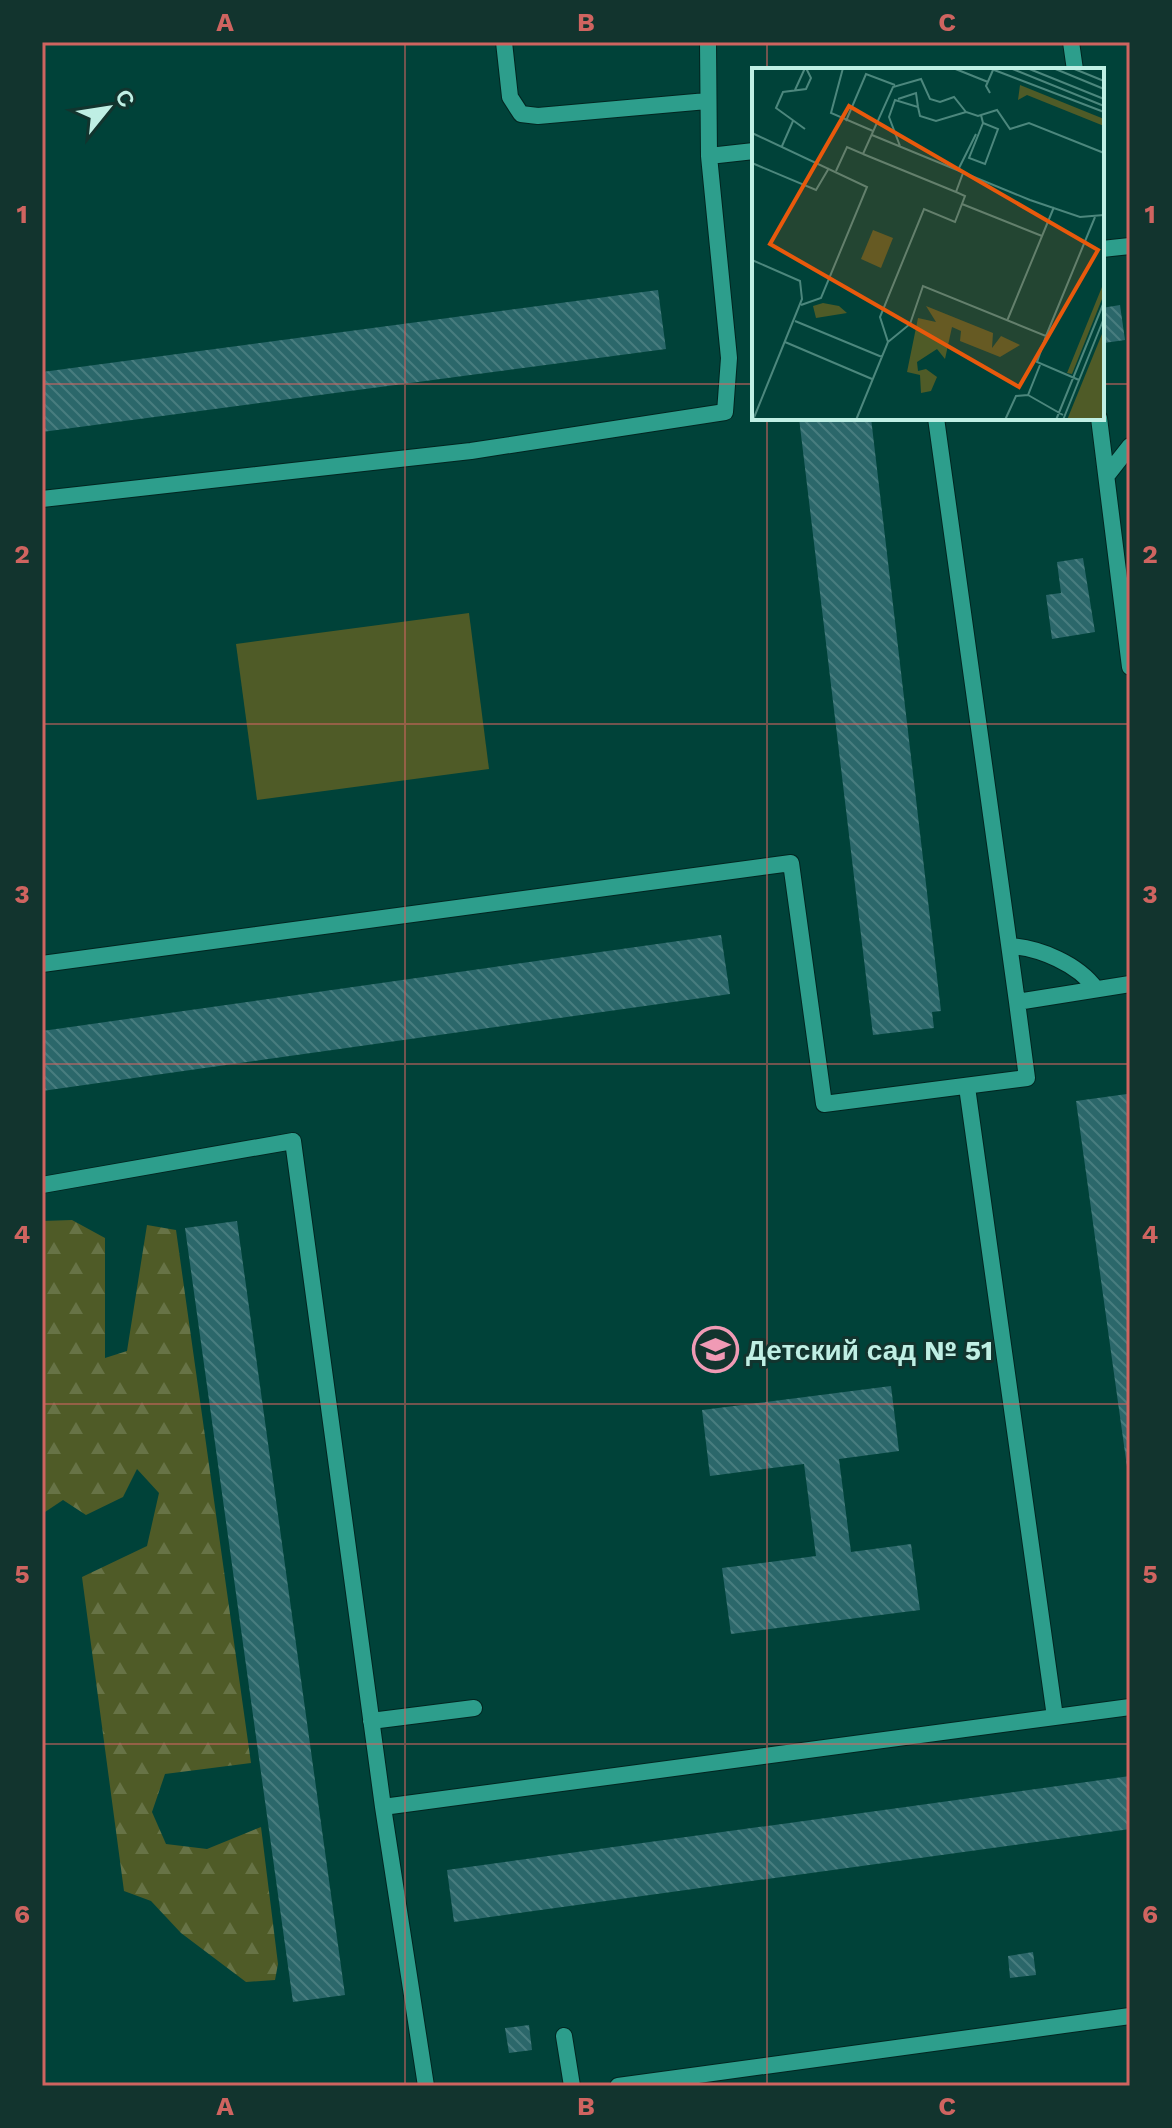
<svg xmlns="http://www.w3.org/2000/svg" width="1172" height="2128" font-family="'Work Sans',sans-serif">
  <style>
    .forest { fill: url(#forest-firs) }
    .garden { fill: #4f5b27 }
    .building { fill: url(#building-back-hatch) }
    .lines { fill: none; stroke-linecap: round; stroke-linejoin: round }
    .lane-casing { stroke: #022520; stroke-width: 18 }
    .lane { stroke: #2d9e8c; stroke-width: 16 }
    .grid { fill: none; stroke: #cf6460; stroke-width: 2; stroke-opacity: 0.55 }
    .labels { text-anchor: middle; stroke-width: 6; stroke-linejoin: round; paint-order: stroke }
    .poi-label { font-size: 28px; font-weight: bold; fill: #bfefe4; stroke: #12342e; text-anchor: start }
    .inset-road { fill: none; stroke: #4c877d; stroke-width: 2 }
    .view { fill: #e8590c; fill-opacity: 0.15; stroke: #e8590c; stroke-width: 4 }
    .inset-edge { fill: none; stroke: #bfefe4; stroke-width: 4 }
    .neatline { fill: none; stroke: #cf6460; stroke-width: 3 }
    .grid-label { font-size: 26px; text-anchor: middle; font-weight: bold; fill: #cf6460 }
  </style>
  <defs>
    <pattern id="forest-firs" width="22" height="20" patternUnits="userSpaceOnUse" patternTransform="scale(2)"><rect width="22" height="20" fill="#4f5b27"/><path d="M5 1l3.5 6h-7zM16 11l3.5 6h-7z" fill="#677346"/></pattern>
    <pattern id="building-back-hatch" width="6" height="6" patternUnits="userSpaceOnUse" patternTransform="scale(2)"><rect width="6" height="6" fill="#2b676a"/><path d="M-1 5l2 2M0 0l6 6M5-1l2 2" fill="none" stroke="#487d7f"/></pattern>
  </defs>
  <rect width="100%" height="100%" fill="#004239"/>
  <path class="forest" d="M72,1220L105,1238V1358L127,1351L147,1225L176,1230L251,1763L165,1774L152,1812L166,1844L207,1849L261,1827L278,1964L275,1980L246,1982L181,1933L151,1901L124,1891L82,1577L147,1546L159,1493L137,1469L123,1497L86,1515L63,1500L42,1514V1221Z"/>
  <path class="garden" d="M469,613L489,769L257,800L236,644Z"/>
  <path class="building" d="M658,290L666,349L42,432V372Z
    M1120,305L1125,340L1104,343L1102,308Z
    M799,418H871L941,1011L932,1012L934,1028L873,1035Z
    M1083,558L1095,632L1052,639L1046,595L1061,593L1057,562Z
    M721,935L730,994L42,1091V1031Z
    M1127,1094L1130,1114L1128,1474L1076,1101Z
    M237,1221L345,1995L293,2002L185,1228Z
    M891,1386L899,1451L839,1459L851,1552L911,1544L920,1610L731,1634L722,1568L816,1556L804,1464L710,1476L702,1410Z
    M1130,1776V1829L454,1922L447,1870Z
    M1033,1952L1036,1975L1010,1978L1008,1956Z
    M529,2025L532,2050L509,2053L505,2028Z"/>
  <g class="lines">
    <defs>
      <path id="lane" d="M504,42L510,97L521,114L538,116L707,101
        M1071,42L1075,70
        M709,156L754,151
        M1102,249L1130,246
        M936,418L1017,1002
        M1099,418L1130,667
        M1108,474L1130,446
        M42,499L471,451L725,412L729,358L709,156L708,42
        M1010,946C1040,948 1078,964 1096,989
        M42,964L791,863L824,1104L1027,1078L1017,1002L1130,984
        M967,1087L1055,1717
        M42,1185L293,1141L383,1807L426,2086
        M371,1721L474,1708
        M383,1807L1130,1707
        M564,2036L572,2086
        M618,2086L1130,2016"/>
    </defs>
    <use href="#lane" class="lane-casing"/>
    <use href="#lane" class="lane"/>
  </g>
  <path class="grid" d="M405,42V2086M767,42V70M42,384H754M1102,384H1130M767,418V2086M42,724H1130M42,1064H1130M42,1404H1130M42,1744H1130"/>
  <defs>
    <symbol id="school-ring" viewBox="-11 -11 22 22"><circle r="9.5" fill="#12342e" stroke="#f09ab5" stroke-width="1.5"/><path d="M0-5L7-2L0 1L-7-2ZM-4 1L0 2.5L4 1V4Q0 6-4 4Z" fill="#f09ab5"/></symbol>
  </defs>
  <g fill-rule="evenodd">
    <use href="#school-ring" x="690" y="1324" width="51" height="51"/>
  </g>
  <g class="labels">
    <g class="poi-label">
      <text x="746" y="1360">Детский сад № 51</text>
    </g>
  </g>
  <g transform="translate(752 68)">
    <rect width="352" height="352" fill="#004239"/>
    <path d="M268,17L352,51V58L275,27L266,32ZM352,214V226L320,306L315,305Z" fill="#4f5b27"/>
    <path d="M174,238L241,265L240,280L249,268L268,277L248,289L208,273L209,263L200,259L193,291L185,281L165,294L166,303L174,301L185,309L179,323L169,325L168,307L155,304L166,250L184,254Z" fill="#4f5b27"/>
    <path d="M71,235L87,238L95,245L64,250L61,238ZM352,261V352H315Z" fill="#4f5b27"/>
    <path d="M121,162L141,170L129,200L109,191Z" fill="#4f5b27"/>
    <path class="inset-road" d="M91,0L79,45L121,63M201,0L236,14M237,0L352,44M258,0L352,38M275,0L352,31M301,0L352,21M320,0L352,13M43,22L53,0M238,25L234,18L241,2M146,31L164,25L166,39M229,47L231,55L246,61L233,96L217,90L231,55M94,53L114,6L143,17M53,61L24,40L31,24L54,21L59,10L54,0M0,65L115,119L69,230L49,237M120,67L278,132L328,149L352,147M30,78L41,53M148,78L137,49L143,32L166,39L168,48L184,53L214,44M111,86L204,124M0,95L64,122L77,100M206,102L224,66M84,103L95,79L111,86L141,19L169,11L178,31L188,34L202,29L214,44L226,48L245,42L258,61L277,55L352,85M210,136L290,168M0,192L48,213L50,231L1,352M43,253L130,289M255,253L302,139M294,268L343,149M33,274L120,311M136,274L158,256L171,218L294,268L285,294L327,312M276,327L311,347M104,352L136,274L128,249L172,141L203,154L213,128L204,124L211,105M253,352L264,328L276,327L288,297M304,352L352,234M311,352L352,250"/>
    <path class="view" d="M97,38L346,182L267,319L18,176Z"/>
    <rect width="352" height="352" class="inset-edge"/>
  </g>
  <rect width="1172" height="2128" fill="none" stroke="#12342e" stroke-width="88"/>
  <g transform="translate(108 108) rotate(60)" stroke="#12342e" stroke-width="6" paint-order="stroke">
  <path d="M0-6L14 30L0 20L-14 30Z" fill="#bfefe4"/>
  <text y="-12" font-size="22" font-weight="bold" text-anchor="middle" fill="#bfefe4">С</text>
  </g>
  <rect x="44" y="44" width="1084" height="2040" class="neatline"/>
  <g class="grid-label">
    <text x="225" y="31">A</text>
    <text x="586" y="31">B</text>
    <text x="947" y="31">C</text>
    <text x="22" y="223">1</text>
    <text x="1150" y="223">1</text>
    <text x="22" y="563">2</text>
    <text x="1150" y="563">2</text>
    <text x="22" y="903">3</text>
    <text x="1150" y="903">3</text>
    <text x="22" y="1243">4</text>
    <text x="1150" y="1243">4</text>
    <text x="22" y="1583">5</text>
    <text x="1150" y="1583">5</text>
    <text x="22" y="1923">6</text>
    <text x="1150" y="1923">6</text>
    <text x="225" y="2115">A</text>
    <text x="586" y="2115">B</text>
    <text x="947" y="2115">C</text>
  </g>
</svg>
